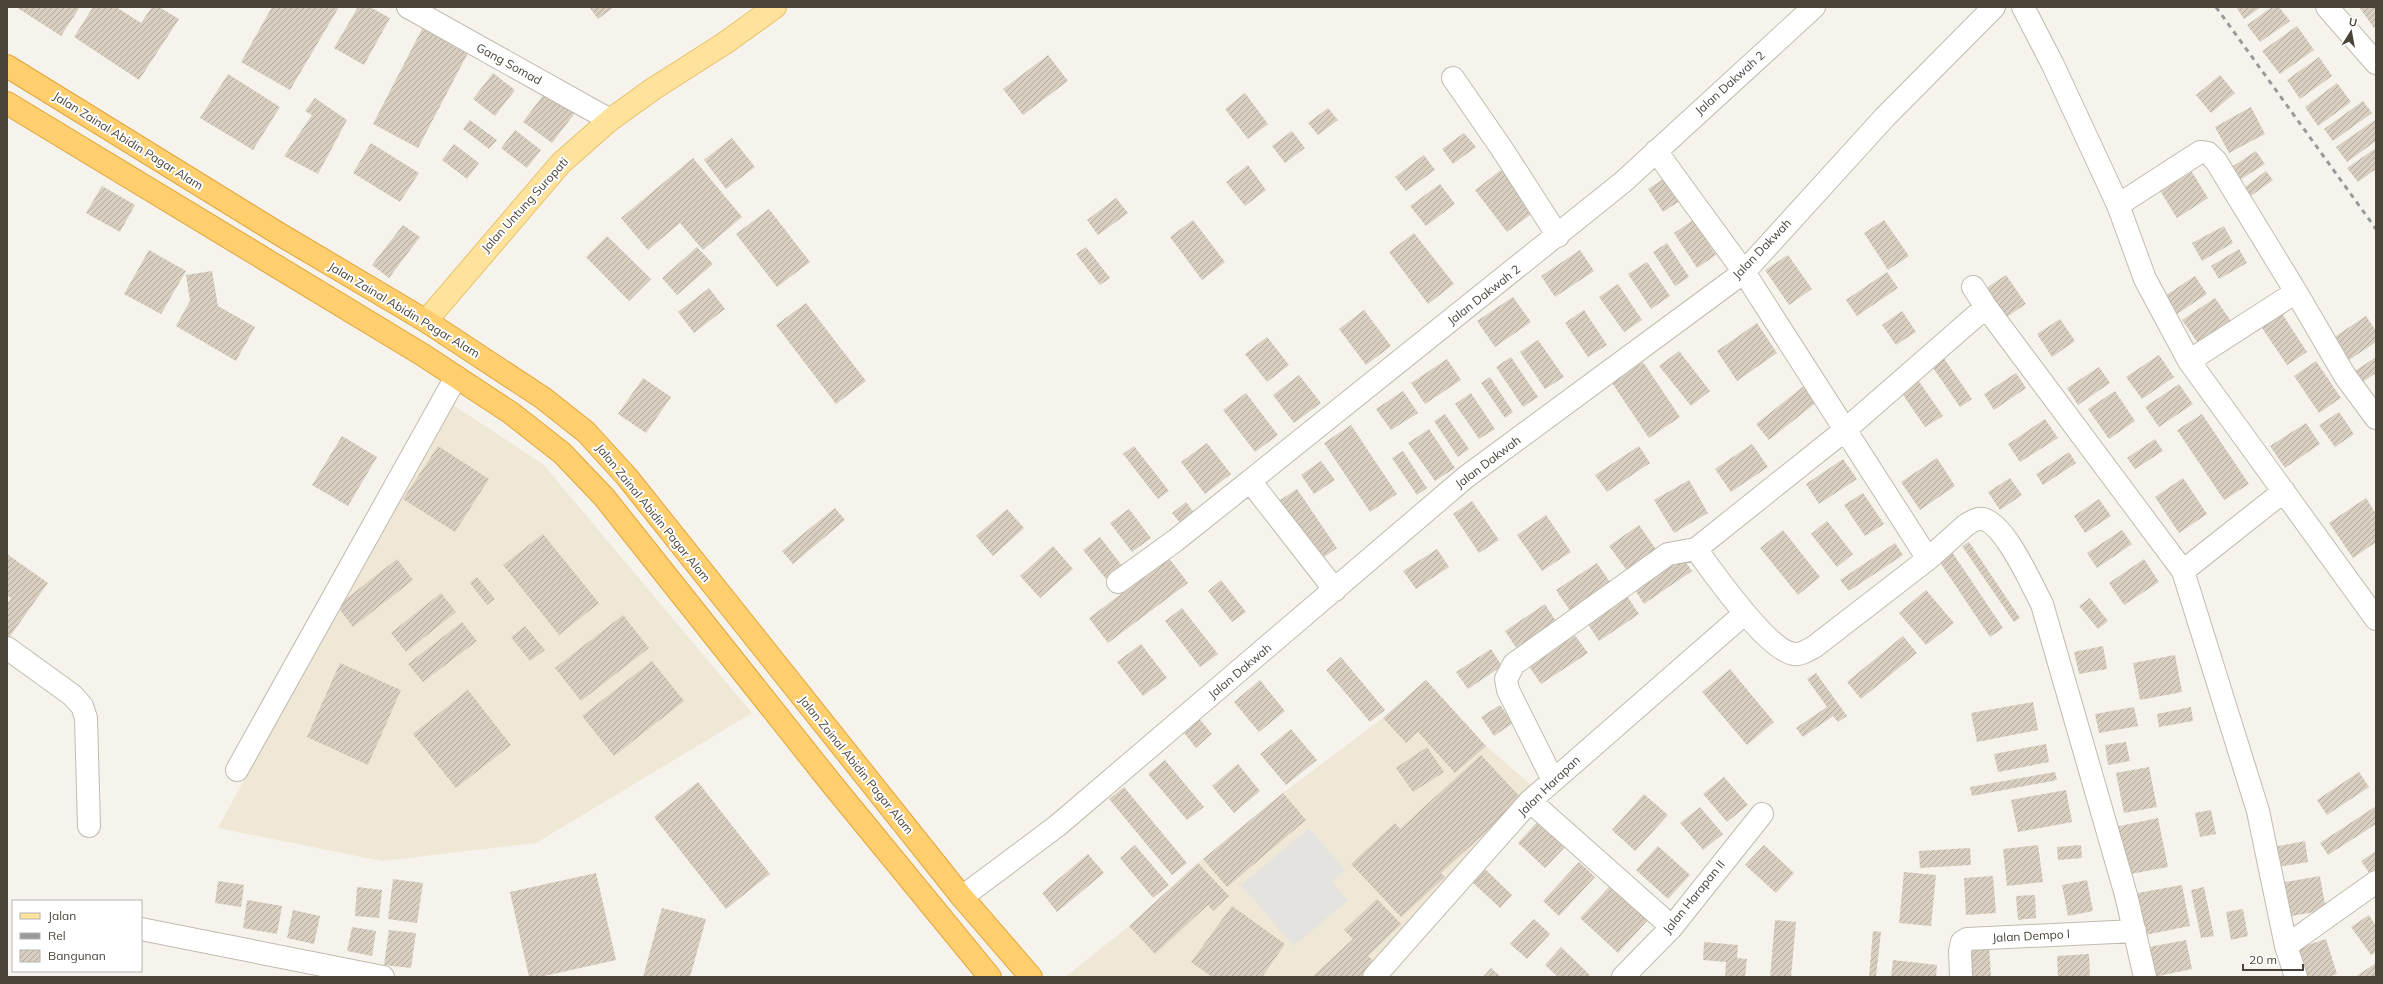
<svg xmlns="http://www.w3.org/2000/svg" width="2383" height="984" font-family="Mulish,sans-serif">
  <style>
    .education { fill: #efe8d6 }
    .parking { fill: #e5e3e0 }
    .building { fill: url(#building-hatch) }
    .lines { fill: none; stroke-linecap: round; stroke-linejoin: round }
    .minor-casing { stroke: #c2bbae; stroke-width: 24 }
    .major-casing { stroke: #e6c16a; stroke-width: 24 }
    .highway-casing { stroke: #e0a43c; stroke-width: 24 }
    .minor { stroke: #fff; stroke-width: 22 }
    .major { stroke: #ffe39c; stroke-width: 22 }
    .highway { stroke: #ffcf6e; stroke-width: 22 }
    .rail { stroke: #9a9a9a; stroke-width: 3; stroke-dasharray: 5 5; stroke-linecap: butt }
    .labels { text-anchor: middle; stroke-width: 4; stroke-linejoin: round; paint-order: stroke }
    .street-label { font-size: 12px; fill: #4b4439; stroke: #fff }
  </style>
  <defs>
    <pattern id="building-hatch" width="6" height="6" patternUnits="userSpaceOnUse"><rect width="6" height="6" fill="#d8cfc1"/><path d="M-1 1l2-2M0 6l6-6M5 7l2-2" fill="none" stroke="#b1aa9e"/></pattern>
  </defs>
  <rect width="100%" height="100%" fill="#f6f3ec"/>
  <path class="education" d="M447,401L543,464L752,713L536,843L382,861L218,828Z
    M1426,680L1486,746L1536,789L1363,977H1065L1129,926L1198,863L1283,793L1383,718Z"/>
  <path class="parking" d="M1309,828L1345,870L1332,882L1348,900L1294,946L1241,885Z"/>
  <path class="building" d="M16,7H80L61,36Z
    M93,7H116L141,23L152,7H159L179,19L139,80L74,37Z
    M272,7H339L290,90L241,62Z
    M358,7H370L390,18L364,65L334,48Z
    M589,7H614L598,19Z
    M2236,7H2261L2244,19Z
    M2272,7H2279L2290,21L2260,42L2247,25Z
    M2359,7H2376V26L2374,28Z
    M2297,26L2314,50L2280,74L2262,51Z
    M423,27L469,51L418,148L373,124Z
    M1048,55L1068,81L1023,115L1003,89Z
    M2319,57L2332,76L2300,99L2287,80Z
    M493,73L515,90L495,116L473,99Z
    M228,74L280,107L253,150L200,118Z
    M2220,75L2235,93L2211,113L2196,95Z
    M2337,83L2351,102L2318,126L2305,107Z
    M546,91L575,113L552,143L523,122Z
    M1245,93L1268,124L1248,139L1225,109Z
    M315,98L347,120L318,174L284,156L312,115L305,111Z
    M2363,101L2372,113L2333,141L2324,129Z
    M2251,107L2265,134L2229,153L2215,127Z
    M1328,108L1338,120L1318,135L1308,123Z
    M470,120L497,140L489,149L463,129Z
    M2375,120L2376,141L2347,162L2336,147Z
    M515,130L541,150L527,168L501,148Z
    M1292,131L1305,148L1285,163L1272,146Z
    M1464,133L1476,147L1453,164L1442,149Z
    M732,138L755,167L726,189L704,160Z
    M371,143L419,173L400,202L353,173Z
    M454,144L479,163L467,179L442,160Z
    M2376,148V169L2358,182L2347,168Z
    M2256,151L2265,164L2235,183L2227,170Z
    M1424,155L1435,170L1406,191L1395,177Z
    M693,158L742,217L703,250L680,223L648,250L621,218Z
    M1248,165L1266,190L1245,206L1226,182Z
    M1501,170L1534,212L1507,232L1475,190Z
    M2266,171L2273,180L2248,198L2241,190Z
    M2192,172L2208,198L2177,218L2160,191Z
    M1671,174L1686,197L1663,212L1648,189Z
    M1440,184L1455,204L1426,226L1410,206Z
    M102,186L135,205L120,232L86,213Z
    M1116,198L1128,213L1098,235L1087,220Z
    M769,209L810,262L777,287L736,234Z
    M1193,220L1225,262L1202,280L1170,237Z
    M1693,220L1716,255L1697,268L1674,233Z
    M1884,220L1909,256L1888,270L1864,233Z
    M403,225L420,237L389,278L372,265Z
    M2224,226L2233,243L2202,261L2192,243Z
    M1414,233L1454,284L1428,304L1389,252Z
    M607,236L651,279L629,301L586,257Z
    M1667,243L1689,277L1675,286L1653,252Z
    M697,247L713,264L677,295L662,278Z
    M1086,247L1110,278L1100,285L1076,254Z
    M2239,249L2247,263L2219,279L2211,266Z
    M149,250L186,271L161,314L124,294Z
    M1580,250L1594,271L1555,297L1541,276Z
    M1788,255L1812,289L1789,305L1765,270Z
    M1647,262L1670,296L1651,309L1628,274Z
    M212,271L218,306L255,327L236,361L176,326L190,301L186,275Z
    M1887,272L1898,288L1857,316L1846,300Z
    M2006,275L2026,304L2005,318L1985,289Z
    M2195,276L2207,294L2174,316L2162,298Z
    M1618,284L1642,320L1624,332L1599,297Z
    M709,288L725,309L694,333L678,312Z
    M1513,297L1531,322L1495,347L1477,321Z
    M2215,298L2235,327L2202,349L2182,320Z
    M806,303L866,381L836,404L776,325Z
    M1364,310L1391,346L1366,365L1339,329Z
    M1584,310L1607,345L1588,357L1565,323Z
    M1902,311L1916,332L1896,345L1882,325Z
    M2281,312L2307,352L2287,365L2260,325Z
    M2366,316L2376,331V342L2346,362L2330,340Z
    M2060,319L2075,341L2052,357L2037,334Z
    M1757,323L1777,353L1737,381L1717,351Z
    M1267,337L1289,365L1267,382L1245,354Z
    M1538,340L1564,377L1545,389L1520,352Z
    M1679,351L1710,391L1691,406L1659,366Z
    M2159,355L2174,377L2142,399L2126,377Z
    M1511,357L1538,397L1523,407L1496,367Z
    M1943,357L1972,399L1960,407L1931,365Z
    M2376,357V373L2356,386L2349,375Z
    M1447,359L1461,380L1425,404L1411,383Z
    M2316,361L2341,398L2319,413L2294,376Z
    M1643,362L1680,417L1649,438L1612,383Z
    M2099,367L2110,383L2078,405L2067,388Z
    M2016,373L2026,388L1994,410L1984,394Z
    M1299,375L1321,403L1294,423L1273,395Z
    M1490,377L1513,412L1505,418L1481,383Z
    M1916,377L1943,416L1925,427L1899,389Z
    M643,378L671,397L646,433L618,414Z
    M1809,382L1822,398L1769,440L1756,424Z
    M2179,384L2193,404L2159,427L2145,407Z
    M1403,391L1418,413L1391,430L1376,409Z
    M2115,391L2135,421L2109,439L2088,409Z
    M1246,393L1278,435L1255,452L1223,410Z
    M1471,393L1495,429L1479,439L1455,404Z
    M2339,412L2354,434L2335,447L2319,425Z
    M1445,414L1469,449L1458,457L1434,421Z
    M2202,414L2249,484L2224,500L2177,430Z
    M2045,419L2058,438L2020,462L2008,444Z
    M2306,423L2320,444L2285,468L2270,446Z
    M1351,425L1397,494L1370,512L1324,443Z
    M1429,429L1455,468L1435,481L1408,443Z
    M342,436L377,457L348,506L312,485Z
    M2155,439L2163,451L2135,469L2127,458Z
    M1207,443L1231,474L1205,494L1181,462Z
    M1752,444L1768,467L1731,492L1715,469Z
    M438,446L489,479L455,532L403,499Z
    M1134,446L1169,491L1158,499L1123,454Z
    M1639,446L1650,463L1607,492L1595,475Z
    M1403,451L1427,488L1417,495L1392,458Z
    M2069,452L2076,463L2043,485L2036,474Z
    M1937,458L1955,486L1920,510L1901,482Z
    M1843,459L1857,479L1819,504L1806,484Z
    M1321,461L1335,480L1314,494L1301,475Z
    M2010,478L2022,495L2000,510L1988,492Z
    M2183,478L2207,514L2179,533L2155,497Z
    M1689,480L1708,513L1674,533L1654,500Z
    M1297,489L1337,548L1317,562L1277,502Z
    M1863,493L1884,524L1865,536L1844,505Z
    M2366,498L2376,514V542L2353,558L2329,523Z
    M2099,499L2111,516L2085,533L2074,516Z
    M1472,501L1499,540L1479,553L1453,514Z
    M1186,502L1195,514L1182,525L1172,513Z
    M835,508L845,520L793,564L782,551Z
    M1007,509L1024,528L993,556L976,536Z
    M1129,509L1151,538L1132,552L1110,523Z
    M1546,515L1571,552L1542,571L1517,535Z
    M1827,521L1853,554L1837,567L1811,534Z
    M1639,525L1660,555L1630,575L1609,546Z
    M1783,530L1820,577L1798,595L1760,548Z
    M2122,530L2132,544L2097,568L2087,553Z
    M543,534L599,603L559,635L503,565Z
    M1100,537L1123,567L1106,579L1083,550Z
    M1969,542L2020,618L2014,622L1962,546Z
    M1895,543L1903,555L1849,591L1840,580Z
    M1053,546L1073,569L1040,598L1020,576Z
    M1437,549L1449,567L1416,589L1403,571Z
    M1952,552L2003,628L1990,637L1939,561Z
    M7,554L48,583L8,639L7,604L11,598L7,595Z
    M1169,558L1188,583L1108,643L1089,618Z
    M1683,558L1692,571L1644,604L1635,590Z
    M397,559L413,580L353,627L337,606Z
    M2144,559L2159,582L2124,605L2109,583Z
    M1597,563L1614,588L1573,615L1556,590Z
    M477,577L495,599L487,605L470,583Z
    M1221,580L1246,612L1232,622L1208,591Z
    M1926,590L1954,623L1926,645L1899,613Z
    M441,593L456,612L406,652L391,633Z
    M1627,596L1639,614L1599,641L1587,623Z
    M2090,598L2108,621L2098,629L2079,606Z
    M1545,604L1557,623L1517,649L1505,631Z
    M1182,608L1218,654L1200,667L1165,621Z
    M623,615L649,648L581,701L555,668Z
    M462,622L477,641L423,682L408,664Z
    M525,626L545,650L530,661L511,637Z
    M1574,634L1588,653L1541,684L1528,665Z
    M1903,636L1917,653L1861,699L1847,682Z
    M1141,644L1167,678L1143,696L1117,662Z
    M2103,646L2107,669L2079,674L2074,652Z
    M1491,649L1502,666L1468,689L1456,672Z
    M2175,655L2182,692L2140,700L2133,663Z
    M1341,657L1385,710L1370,722L1326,670Z
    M652,661L684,701L614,756L582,716Z
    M340,663L401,690L368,765L307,737Z
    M1730,669L1774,722L1747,745L1702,692Z
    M1816,673L1847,716L1838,722L1833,716L1803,737L1796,728L1827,707L1807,679Z
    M1260,680L1285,711L1259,732L1234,702Z
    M1426,680L1486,746L1455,773L1418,732L1406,743L1383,718Z
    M468,690L511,745L456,788L413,734Z
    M2033,702L2038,730L1977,742L1971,713Z
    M1500,705L1513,723L1494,736L1481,717Z
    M2134,707L2138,726L2099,733L2095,714Z
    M2191,707L2193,721L2159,727L2157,714Z
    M1197,716L1212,734L1196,748L1181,729Z
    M1291,729L1317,760L1286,785L1260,754Z
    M2126,742L2130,761L2108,765L2105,745Z
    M2046,744L2049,762L1998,772L1994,754Z
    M1427,747L1444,772L1413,792L1396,768Z
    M1481,755L1522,799L1441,873L1445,877L1401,917L1351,864L1395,823L1400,829Z
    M1165,760L1204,807L1187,820L1148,774Z
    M1238,764L1260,791L1234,813L1212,786Z
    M2149,767L2157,807L2124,813L2116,773Z
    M2055,772L2057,780L1972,796L1970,787Z
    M2359,772L2369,787L2327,815L2317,800Z
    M1724,777L1748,805L1727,822L1703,794Z
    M698,782L770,874L726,909L654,817Z
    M1124,787L1187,863L1172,875L1109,799Z
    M2066,790L2072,822L2018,832L2011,800Z
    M1283,793L1306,820L1227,887L1203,859Z
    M1644,794L1668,815L1635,851L1612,830Z
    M2376,806V824L2328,855L2320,843Z
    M1700,807L1723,834L1703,850L1680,823Z
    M2211,810L2216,834L2200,837L2195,813Z
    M2158,818L2168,867L2125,875L2115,827Z
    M1540,819L1567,845L1545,868L1518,843Z
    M2305,841L2308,862L2278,867L2274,847Z
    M1135,845L1169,885L1153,898L1120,858Z
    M1764,845L1794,873L1776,893L1745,865Z
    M2038,845L2043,882L2007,886L2003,849Z
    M2081,845L2082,858L2058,860L2057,847Z
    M1658,846L1690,875L1668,899L1636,870Z
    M1970,848L1971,865L1920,868L1919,851Z
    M2376,851V869L2370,874L2361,861Z
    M1088,854L1104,873L1057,912L1042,893Z
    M1579,862L1595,877L1559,916L1543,901Z
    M1198,863L1229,896L1213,911L1208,905L1155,954L1129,926Z
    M1482,866L1512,895L1500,908L1470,880Z
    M1904,872L1936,875L1931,926L1899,923Z
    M596,873L616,960L540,977H529L510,892Z
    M1993,876L1996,913L1966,915L1964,878Z
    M2320,876L2326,910L2286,917L2280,883Z
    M393,879L423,883L417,923L388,919Z
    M2087,880L2093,911L2068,916L2062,885Z
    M218,881L244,885L241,907L215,903Z
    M1611,885L1648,920L1618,953L1580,918Z
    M2182,885L2190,926L2140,936L2132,894Z
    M357,887L382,890L379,918L355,916Z
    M2204,887L2214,936L2201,938L2191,890Z
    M2035,895L2036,918L2018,920L2016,896Z
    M1377,899L1401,924L1368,956L1377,964L1363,977H1312L1353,939L1344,930Z
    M247,900L282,906L277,934L243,928Z
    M1232,906L1285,944L1262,977H1212L1191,962Z
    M662,908L706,919L690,977H643Z
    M2243,909L2248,936L2231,940L2226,912Z
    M293,910L320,916L314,944L287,938Z
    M2369,915L2376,926V952L2371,955L2351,927Z
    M1534,919L1550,934L1527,959L1510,944Z
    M1775,920L1796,922L1791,977H1770Z
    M352,927L376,931L372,956L347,951Z
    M389,930L416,933L411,968L384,965Z
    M1873,931L1881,932L1876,977H1869Z
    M2326,939L2337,974L2329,977H2304L2295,949Z
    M2186,940L2192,969L2154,977L2149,947Z
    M1704,942L1738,945L1737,958L1747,959L1745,977H1725L1726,962L1703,960Z
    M1989,946L1991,977H1967L1966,947Z
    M1561,947L1590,975L1589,977H1558L1545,965Z
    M2089,954L2090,977H2058L2057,956Z
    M1893,960L1937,965L1936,977H1891Z
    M2376,963V977H2355Z
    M1491,968L1501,977H1483Z"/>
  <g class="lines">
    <defs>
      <path id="minor" d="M408,7L610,120
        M2023,7L2053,65L2118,205L2145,279L2189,361L2376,619
        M2327,7L2376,63
        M1453,78L1502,149L1558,236
        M1656,151L1744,272L1928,559
        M2118,205L2200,152L2208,153L2216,161L2296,292L2345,376L2376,418
        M1973,287L1986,307L2183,571L2258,811L2286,946L2296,977
        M2189,361L2296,292
        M1696,549C1712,571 1768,651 1794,654C1801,655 1808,650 1814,647L1928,559L1966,525C1971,522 1977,518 1983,519C2006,525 2031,584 2042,604L2126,895L2145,977
        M2183,571L2284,491
        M1118,582L1176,540L1250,481
        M1335,590L1250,481L1623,182L1814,7
        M7,648L72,695L82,706L86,718L89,826
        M237,770L456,377
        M1553,780L1508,690L1506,679L1514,664L1668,554L1696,549L1845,430L1986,307
        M1530,801L1672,927
        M962,897L1057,826L1466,477L1744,272L1885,117L1994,7
        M141,929L383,977
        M2286,946L2376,882
        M1374,977L1530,801L1744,614
        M1623,977L1672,927L1762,814
        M1961,977L1960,951L1962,942L1967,939L2135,931"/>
      <path id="major" d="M426,321L561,163L610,120L653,89L725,43L775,7"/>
      <path id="highway" d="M7,66L281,235L426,321L543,398L586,432L627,477L962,897L1031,977
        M7,103L423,355L511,413L562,453L604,497L831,783L990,977"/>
    </defs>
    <use href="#minor" class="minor-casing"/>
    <use href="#major" class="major-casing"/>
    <use href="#highway" class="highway-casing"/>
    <use href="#minor" class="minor"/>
    <use href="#major" class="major"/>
    <use href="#highway" class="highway"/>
    <path class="rail" d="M2216,7L2376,229"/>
  </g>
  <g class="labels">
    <g class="street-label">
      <text transform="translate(509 64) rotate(29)" y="4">Gang Somad</text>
      <text transform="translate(1730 83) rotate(-42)" y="4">Jalan Dakwah 2</text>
      <text transform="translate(128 141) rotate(32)" y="4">Jalan Zainal Abidin Pagar Alam</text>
      <text transform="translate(525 205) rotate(-48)" y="4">Jalan Untung Suropati</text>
      <text transform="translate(1762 249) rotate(-46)" y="4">Jalan Dakwah</text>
      <text transform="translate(1484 295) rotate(-38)" y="4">Jalan Dakwah 2</text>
      <text transform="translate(404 310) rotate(31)" y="4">Jalan Zainal Abidin Pagar Alam</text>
      <text transform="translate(1488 462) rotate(-37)" y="4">Jalan Dakwah</text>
      <text transform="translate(653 513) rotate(51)" y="4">Jalan Zainal Abidin Pagar Alam</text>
      <text transform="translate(1240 671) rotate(-40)" y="4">Jalan Dakwah</text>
      <text transform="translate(856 765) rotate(51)" y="4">Jalan Zainal Abidin Pagar Alam</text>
      <text transform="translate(1549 786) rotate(-44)" y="4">Jalan Harapan</text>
      <text transform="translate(1694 897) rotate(-51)" y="4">Jalan Harapan II</text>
      <text transform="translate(2031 936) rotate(-3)" y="4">Jalan Dempo I</text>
    </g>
  </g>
  <rect width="2383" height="984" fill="none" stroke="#4b4439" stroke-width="16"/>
  <rect x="12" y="900" width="130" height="72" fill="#ffffff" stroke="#b7b4b0"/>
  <rect x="20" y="913" width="20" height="6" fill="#ffe39c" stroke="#b7b4b0"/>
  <text x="48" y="920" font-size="12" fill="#4b4439">Jalan</text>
  <rect x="20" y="933" width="20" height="6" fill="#9a9a9a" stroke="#b7b4b0"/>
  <text x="48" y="940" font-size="12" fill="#4b4439">Rel</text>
  <rect x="20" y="950" width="20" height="12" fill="url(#building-hatch)" stroke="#b7b4b0"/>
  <text x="48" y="960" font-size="12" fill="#4b4439">Bangunan</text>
  <g transform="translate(2351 32) rotate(11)" stroke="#ffffff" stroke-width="3" paint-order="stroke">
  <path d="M0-3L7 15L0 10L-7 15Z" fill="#4b4439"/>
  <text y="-6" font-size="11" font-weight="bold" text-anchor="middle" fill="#4b4439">U</text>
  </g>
  <path d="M2243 964v6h60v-6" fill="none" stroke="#4b4439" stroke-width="2"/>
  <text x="2249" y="964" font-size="12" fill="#4b4439" stroke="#ffffff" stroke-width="3" paint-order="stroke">20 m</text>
</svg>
